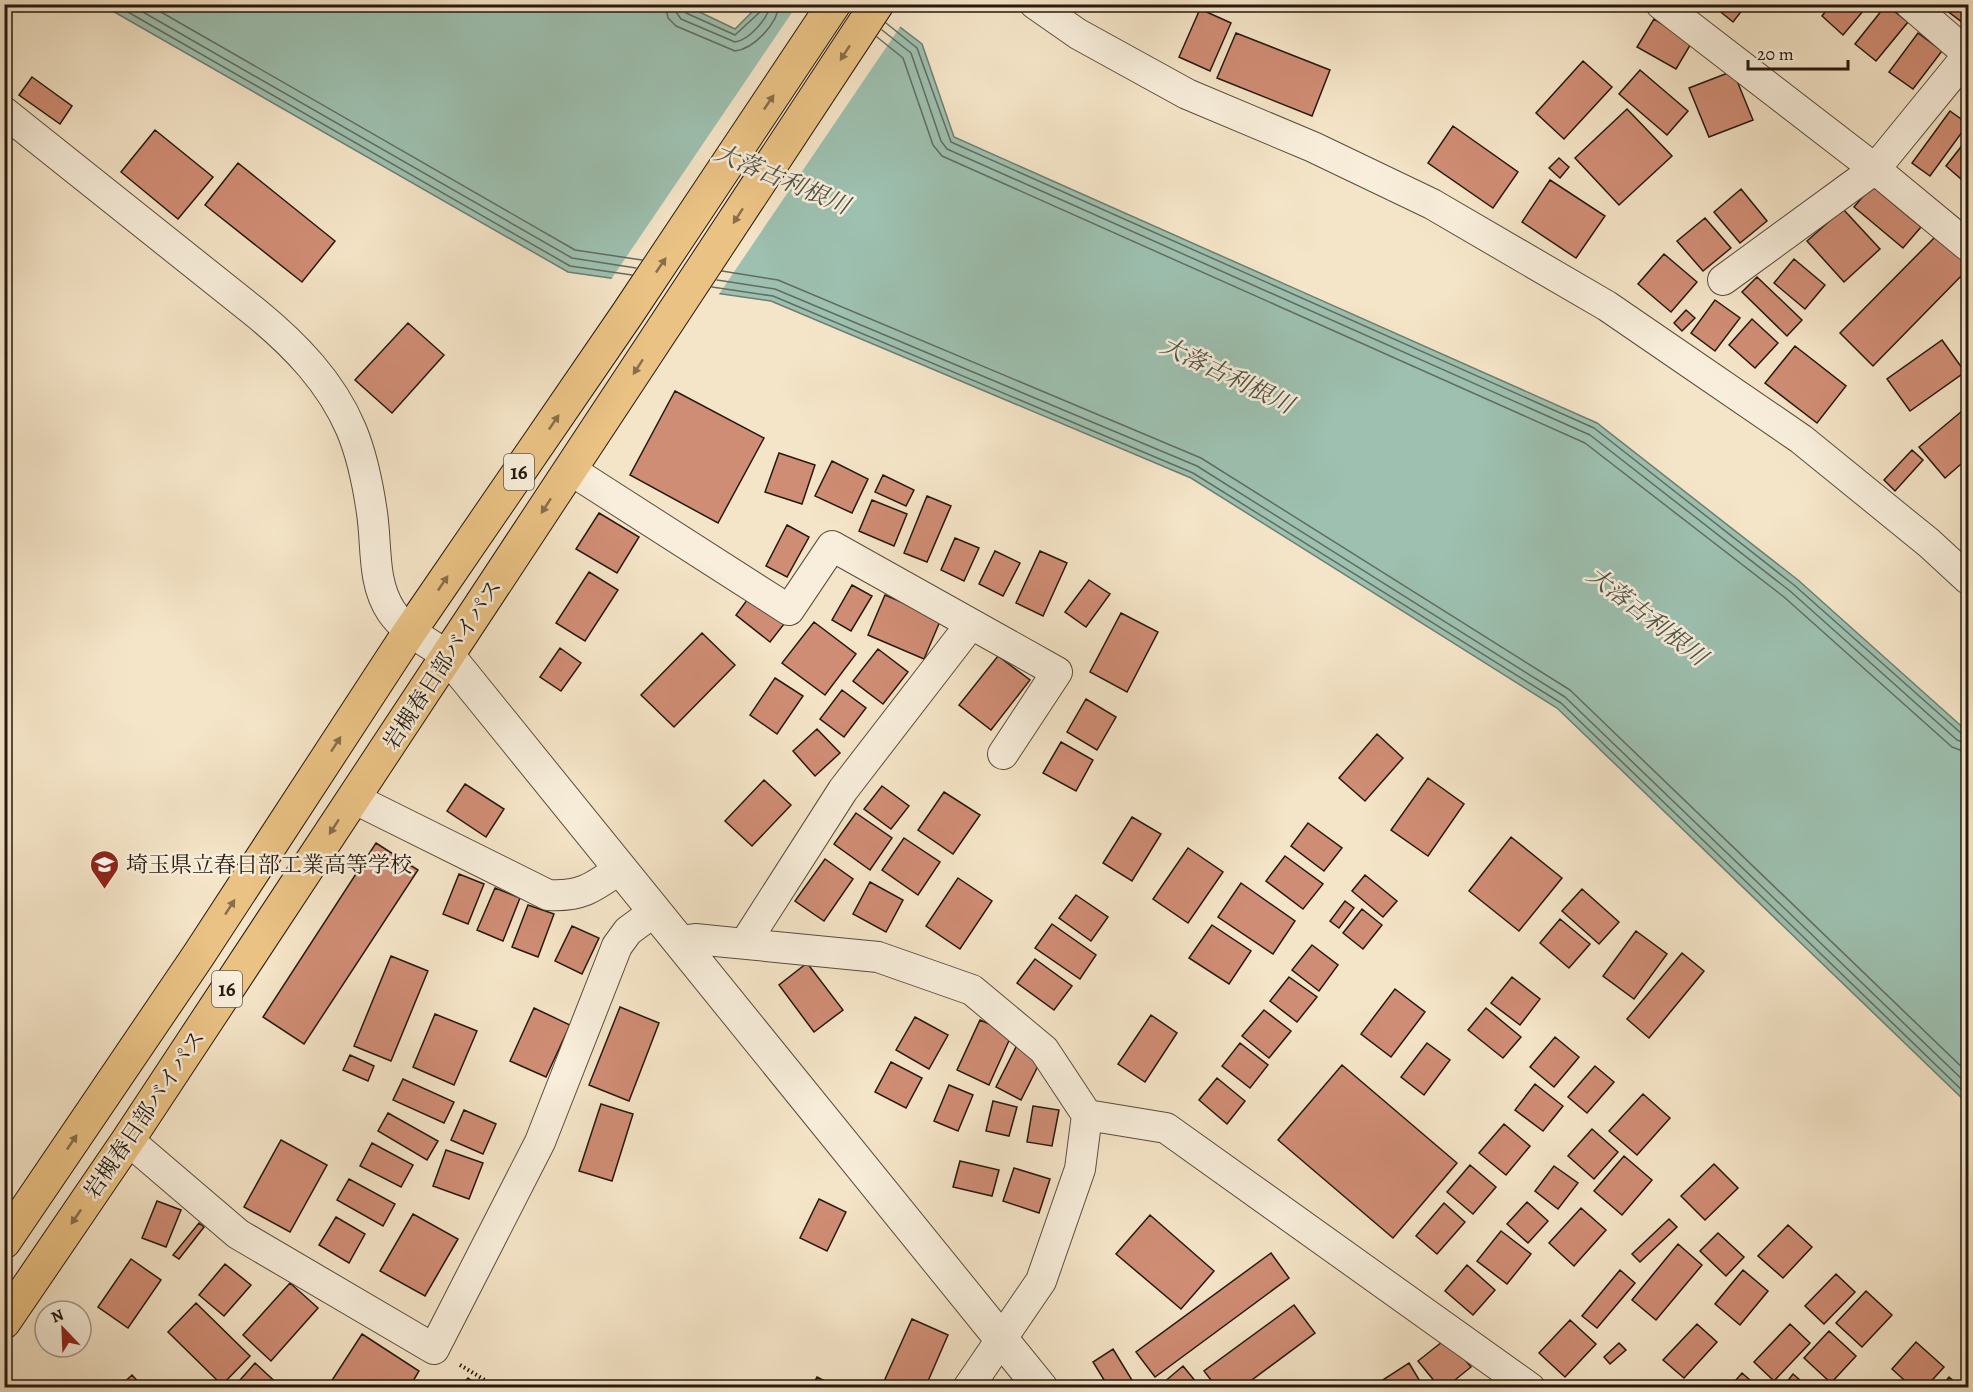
<svg xmlns="http://www.w3.org/2000/svg" width="1973" height="1392" font-family="Alegreya,'Noto Serif JP',serif">
  <style>
    .water { fill: #9dc0b0; stroke: #6d7d70; stroke-width: 1.5 }
    .pier { fill: #f5e5c8 }
    .lines { fill: none; stroke-linecap: round; stroke-linejoin: round }
    .shore { stroke: #626c60; stroke-width: 1.5 }
    .building { fill: #d08d75; stroke: #26190f; stroke-width: 1.5 }
    .minor-casing { stroke: #5a4c3d; stroke-width: 32 }
    .tertiary-casing { stroke: #5a4c3d; stroke-width: 35 }
    .trunk-casing { stroke: #26190f; stroke-width: 35 }
    .path { stroke: #26190f; stroke-width: 4; stroke-dasharray: 1.5 3; stroke-linecap: butt }
    .minor { stroke: #f8eedb; stroke-width: 30 }
    .tertiary { stroke: #f8eedb; stroke-width: 33 }
    .trunk { stroke: #eac284; stroke-width: 33 }
    .oneway { fill: #886e4a }
    .labels { text-anchor: middle; stroke-width: 5; stroke-linejoin: round; paint-order: stroke }
    .shield { fill: #f8eedb; stroke: #65594c; stroke-width: 1.5 }
    .shield-label { font-size: 21px; font-weight: bold; fill: #26190f }
    .street-label { font-size: 22px; fill: #26190f; stroke: #f8eedb }
    .poi-label { font-size: 22px; fill: #26190f; stroke: #f8eedb; text-anchor: start }
    .water-label { font-size: 24px; font-style: italic; fill: #505347; stroke: #f8eedb }
  </style>
  <rect width="100%" height="100%" fill="#f5e5c8"/>
  <filter id="stains"><feTurbulence type="fractalNoise" baseFrequency=".00333" numOctaves="4"/><feColorMatrix values="0 0 0 0 .2 0 0 0 0 .09 0 0 0 0 .02 0 0 0 .5 -.17"/></filter>
  <radialGradient id="worn" r=".72"><stop offset=".6" stop-color="#630" stop-opacity="0"/><stop offset="1" stop-color="#630" stop-opacity=".3"/></radialGradient>
  <path class="water" d="M683,4L735,29L759,5H871L922,44L954,137L1597,423L1798,580L1968,732V1104L1557,708L1191,478L771,301L568,272L102,5Z"/>
  <path class="pier" d="M876,4L902,24L717,297L610,281L797,5Z"/>
  <g class="lines">
    <path class="shore" d="M114,4L570,266L632,275
      M129,4L572,258L636,268
      M147,4L575,250L642,260
      M665,4L668,18L676,26L735,51C754,49 778,23 779,4
      M674,4L676,12L681,19L735,42C749,40 769,18 770,4
      M682,4L686,13L735,35L761,11L763,4
      M886,23L917,48L951,142L1594,428L1794,585L1962,734L1968,736
      M882,30L911,53L941,141L947,149L1590,435L1790,591L1957,740L1968,744
      M877,37L903,58L933,145L942,156L1585,443L1784,597L1952,747L1968,753
      M722,271L778,280L1201,458L1570,690L1968,1073
      M717,280L775,289L1197,466L1565,697L1968,1085
      M712,287L773,296L1193,473L1561,703L1968,1096"/>
  </g>
  <path class="building" d="M1711,4H1747L1733,22Z
    M1802,4H1814L1809,10Z
    M1831,4H1869L1843,35L1822,16Z
    M1944,4H1968L1966,25L1942,7Z
    M1886,5L1908,22L1876,61L1855,44Z
    M1200,9L1231,23L1210,71L1179,57Z
    M1654,19L1692,42L1676,69L1637,47Z
    M1236,33L1330,70L1312,116L1217,78Z
    M1918,33L1942,51L1913,89L1889,72Z
    M1583,61L1612,87L1564,139L1536,113Z
    M1640,70L1688,111L1667,135L1619,94Z
    M1733,71L1753,120L1709,137L1689,88Z
    M32,77L72,106L60,124L19,95Z
    M1627,109L1672,156L1619,205L1575,158Z
    M1950,111L1968,124L1930,176L1912,163Z
    M1453,126L1518,172L1493,208L1428,163Z
    M155,130L213,177L178,219L121,172Z
    M1968,138V185L1946,166Z
    M1559,158L1569,167L1560,178L1549,168Z
    M238,163L335,241L302,282L205,205Z
    M1550,180L1605,216L1576,258L1522,222Z
    M1872,186L1921,227L1903,248L1854,207Z
    M1741,189L1767,221L1740,243L1714,212Z
    M1843,209L1880,249L1844,282L1807,241Z
    M1705,218L1731,248L1703,271L1677,241Z
    M1939,233L1968,262V269L1873,366L1840,333Z
    M1664,254L1697,282L1671,312L1638,284Z
    M1794,259L1825,285L1805,309L1774,283Z
    M1757,277L1802,320L1787,336L1742,292Z
    M1715,300L1740,318L1715,351L1691,333Z
    M1686,310L1695,318L1682,331L1674,323Z
    M1752,319L1778,343L1755,368L1729,345Z
    M408,323L444,355L392,413L355,380Z
    M1942,340L1965,372L1910,411L1887,379Z
    M1795,346L1846,386L1817,423L1765,383Z
    M675,391L764,438L718,523L630,475Z
    M1968,406V458L1945,478L1919,447Z
    M1912,450L1923,460L1895,491L1884,480Z
    M779,453L815,465L802,504L765,492Z
    M832,461L868,479L852,513L815,496Z
    M883,475L914,490L906,506L875,492Z
    M927,496L951,506L927,562L904,553Z
    M872,500L907,514L894,546L859,531Z
    M599,513L639,537L617,573L576,549Z
    M787,525L809,537L787,577L766,566Z
    M955,538L979,548L964,581L941,570Z
    M995,551L1020,563L1003,596L979,584Z
    M1040,551L1067,563L1043,616L1016,603Z
    M589,572L618,590L585,641L556,623Z
    M1089,580L1110,594L1086,627L1065,612Z
    M852,585L872,596L851,631L832,620Z
    M753,592L788,619L770,642L736,615Z
    M885,595L941,619L924,659L868,635Z
    M1121,613L1158,632L1127,692L1090,672Z
    M814,622L856,654L825,695L782,663Z
    M702,633L735,665L674,727L641,695Z
    M560,648L581,663L561,691L540,677Z
    M878,649L908,672L883,704L853,681Z
    M998,656L1030,680L991,730L959,705Z
    M775,678L803,696L777,734L750,715Z
    M842,690L866,708L844,737L820,719Z
    M1086,699L1116,717L1097,750L1067,732Z
    M817,729L840,753L815,776L793,751Z
    M1377,734L1403,758L1365,801L1339,778Z
    M1061,742L1093,760L1076,791L1043,773Z
    M1428,778L1464,804L1428,856L1391,830Z
    M764,780L791,805L752,846L725,821Z
    M465,784L504,809L486,837L447,811Z
    M882,786L909,806L891,829L864,809Z
    M944,792L980,815L953,854L918,830Z
    M856,813L892,838L870,870L834,844Z
    M1132,817L1161,834L1132,881L1103,863Z
    M1308,823L1342,848L1324,871L1291,846Z
    M1511,837L1562,878L1519,931L1469,891Z
    M904,838L940,862L918,895L882,870Z
    M376,843L418,870L304,1044L263,1017Z
    M1188,848L1223,872L1188,923L1153,899Z
    M1285,856L1323,884L1303,909L1266,881Z
    M825,859L853,879L824,921L795,901Z
    M459,874L484,884L468,924L443,914Z
    M1365,875L1397,901L1383,917L1352,891Z
    M958,878L992,901L960,949L926,926Z
    M870,882L903,900L886,932L853,914Z
    M1241,883L1295,921L1273,954L1218,917Z
    M495,888L520,898L503,941L477,930Z
    M1582,889L1619,922L1599,944L1562,911Z
    M1076,895L1108,917L1091,941L1059,918Z
    M1345,901L1354,908L1339,928L1330,921Z
    M528,905L554,914L538,957L512,947Z
    M1362,909L1382,925L1363,949L1343,933Z
    M1560,919L1590,944L1569,968L1540,943Z
    M1052,924L1096,955L1080,979L1035,948Z
    M1212,925L1251,951L1229,984L1189,958Z
    M572,926L599,938L582,974L555,961Z
    M1636,931L1667,954L1634,999L1603,976Z
    M1312,945L1338,965L1319,991L1292,970Z
    M1682,953L1704,971L1649,1038L1627,1019Z
    M391,956L428,971L391,1061L354,1046Z
    M1035,959L1072,986L1054,1010L1017,983Z
    M807,963L843,1010L814,1032L779,985Z
    M1289,977L1317,997L1297,1022L1270,1001Z
    M1512,977L1540,999L1520,1025L1491,1003Z
    M1395,989L1425,1012L1391,1057L1361,1034Z
    M620,1007L659,1023L629,1101L589,1085Z
    M534,1008L570,1025L546,1077L510,1061Z
    M1486,1008L1521,1037L1503,1058L1468,1030Z
    M1264,1010L1291,1031L1269,1058L1242,1036Z
    M435,1014L477,1031L454,1085L413,1067Z
    M1151,1015L1177,1033L1145,1082L1118,1064Z
    M915,1017L948,1035L929,1069L896,1050Z
    M980,1020L1012,1034L989,1085L957,1070Z
    M1555,1037L1579,1057L1554,1087L1530,1067Z
    M1018,1043L1043,1056L1021,1100L996,1087Z
    M1240,1043L1268,1065L1250,1088L1222,1066Z
    M1427,1043L1450,1060L1424,1095L1401,1077Z
    M350,1055L374,1066L368,1081L343,1070Z
    M891,1062L922,1078L906,1108L875,1092Z
    M1342,1065L1457,1163L1393,1238L1278,1140Z
    M1595,1066L1614,1082L1587,1113L1568,1097Z
    M1217,1078L1245,1101L1227,1124L1199,1100Z
    M403,1079L454,1102L444,1123L393,1100Z
    M1535,1084L1563,1106L1543,1131L1515,1110Z
    M949,1085L973,1095L958,1131L934,1121Z
    M1643,1094L1670,1118L1637,1155L1609,1131Z
    M993,1101L1017,1107L1009,1136L986,1131Z
    M601,1104L633,1114L612,1181L579,1171Z
    M1033,1106L1059,1110L1052,1146L1027,1142Z
    M464,1110L496,1124L483,1154L451,1140Z
    M388,1113L438,1141L427,1160L378,1131Z
    M1504,1124L1530,1146L1506,1175L1479,1153Z
    M1592,1129L1618,1152L1594,1179L1568,1156Z
    M281,1140L327,1165L290,1232L244,1207Z
    M372,1143L413,1165L401,1187L360,1166Z
    M446,1150L483,1163L469,1199L433,1186Z
    M1624,1156L1652,1180L1622,1215L1594,1191Z
    M960,1161L999,1170L992,1196L953,1187Z
    M1714,1164L1738,1188L1705,1220L1681,1196Z
    M1470,1165L1496,1187L1473,1214L1447,1192Z
    M1554,1166L1578,1183L1558,1209L1535,1191Z
    M1014,1168L1050,1179L1039,1213L1003,1201Z
    M349,1179L395,1204L383,1226L337,1200Z
    M819,1199L846,1212L827,1251L800,1238Z
    M157,1201L181,1210L166,1247L142,1238Z
    M1527,1202L1548,1221L1528,1243L1507,1224Z
    M1444,1203L1465,1222L1437,1254L1416,1236Z
    M1581,1208L1606,1230L1574,1266L1549,1243Z
    M413,1214L458,1239L425,1296L380,1271Z
    M1150,1215L1214,1271L1181,1309L1116,1254Z
    M336,1217L365,1234L349,1263L319,1245Z
    M1669,1219L1677,1227L1640,1262L1632,1254Z
    M199,1223L204,1227L179,1259L173,1255Z
    M1788,1225L1812,1247L1783,1278L1758,1256Z
    M1501,1231L1531,1254L1507,1284L1477,1261Z
    M1718,1233L1744,1257L1726,1276L1700,1251Z
    M1678,1244L1702,1265L1656,1320L1632,1300Z
    M1271,1253L1289,1278L1155,1377L1136,1352Z
    M131,1259L161,1280L128,1328L98,1307Z
    M225,1264L251,1285L224,1316L199,1295Z
    M1467,1265L1495,1290L1473,1315L1445,1291Z
    M1620,1270L1635,1283L1597,1328L1582,1316Z
    M1743,1270L1768,1291L1740,1325L1715,1304Z
    M1836,1274L1855,1292L1824,1324L1805,1306Z
    M290,1283L318,1308L271,1361L243,1335Z
    M1866,1291L1892,1315L1862,1347L1836,1323Z
    M196,1303L250,1356L222,1385L168,1332Z
    M1294,1305L1315,1333L1241,1388H1217L1204,1371Z
    M912,1319L948,1335L925,1388H881Z
    M1570,1320L1596,1344L1565,1377L1539,1353Z
    M1697,1324L1717,1342L1684,1378L1663,1360Z
    M1790,1324L1810,1343L1774,1381L1754,1362Z
    M1829,1331L1856,1356L1831,1383L1804,1358Z
    M362,1334L419,1371L409,1388H327Z
    M1447,1338L1471,1367L1445,1388H1440L1418,1361Z
    M1916,1342L1944,1367L1925,1388H1913L1892,1369Z
    M1619,1343L1626,1350L1610,1364L1604,1357Z
    M1113,1349L1135,1385L1131,1388H1109L1093,1362Z
    M255,1363L282,1388H233Z
    M1409,1363L1424,1388H1381L1378,1383Z
    M1183,1366L1201,1388H1167L1163,1383Z
    M1742,1373L1759,1388H1729Z
    M1793,1374L1809,1388H1782Z
    M132,1375L144,1388H118Z
    M817,1377L838,1388H811Z
    M1949,1377L1962,1388H1940Z
    M468,1378L481,1388H460Z
    M1878,1381L1884,1388H1871Z"/>
  <g class="lines">
    <defs>
      <path id="minor" d="M1035,4L1078,34L1187,94L1313,147L1432,204L1607,306L1801,439L1929,543L1968,579
        M1661,4L1875,169L1968,246
        M1910,4L1968,54
        M4,112L256,313C295,345 331,382 351,429C362,455 368,485 372,513C377,546 372,582 391,611C404,631 429,643 448,656
        M1723,280L1875,169L1968,55
        M569,469L789,610L832,546L1057,672L1003,754
        M353,798L548,895C582,897 594,887 621,868
        M680,941L695,939L878,957L972,990L1044,1050L1087,1115L1080,1169L1041,1281L968,1388
        M745,943L843,790L971,624
        M1087,1115L1166,1128L1530,1388
        M128,1140L238,1234L434,1349L540,1142L617,946L628,931L655,911"/>
      <path id="tertiary" d="M448,656L1041,1388"/>
      <path id="trunk" d="M4,1242L198,956L410,631L628,313L834,4
        M4,1322L128,1140L877,4"/>
    </defs>
    <use href="#minor" class="minor-casing"/>
    <use href="#tertiary" class="tertiary-casing"/>
    <use href="#trunk" class="trunk-casing"/>
    <path class="path" d="M460,1365L498,1388"/>
    <use href="#minor" class="minor"/>
    <use href="#tertiary" class="tertiary"/>
    <use href="#trunk" class="trunk"/>
  </g>
  <defs><path id="oneway-solid" d="M-6-.8H1V-3.2L6.5 0L1 3.2V.8H-6Z" transform="scale(1.5)"/></defs>
  <g class="oneway">
    <use href="#oneway-solid" transform="translate(845 53) rotate(123)"/>
    <use href="#oneway-solid" transform="translate(769 102) rotate(-56)"/>
    <use href="#oneway-solid" transform="translate(738 216) rotate(123)"/>
    <use href="#oneway-solid" transform="translate(661 265) rotate(-56)"/>
    <use href="#oneway-solid" transform="translate(638 367) rotate(123)"/>
    <use href="#oneway-solid" transform="translate(554 422) rotate(-56)"/>
    <use href="#oneway-solid" transform="translate(546 506) rotate(123)"/>
    <use href="#oneway-solid" transform="translate(443 583) rotate(-56)"/>
    <use href="#oneway-solid" transform="translate(336 744) rotate(-57)"/>
    <use href="#oneway-solid" transform="translate(334 827) rotate(123)"/>
    <use href="#oneway-solid" transform="translate(230 907) rotate(-57)"/>
    <use href="#oneway-solid" transform="translate(72 1142) rotate(-56)"/>
    <use href="#oneway-solid" transform="translate(76 1217) rotate(124)"/>
  </g>
  <defs>
    <symbol id="school-pin" viewBox="-11 -11 22 30"><path d="M0 17L-7.5 6A9.5 9.5 0 1 1 7.5 6Z" fill="#8f2418" stroke="#f8eedb"/><path d="M0-5L7-2L0 1L-7-2ZM-4 1L0 2.5L4 1V4Q0 6-4 4Z" fill="#fff"/></symbol>
  </defs>
  <g fill-rule="evenodd">
    <use href="#school-pin" x="88" y="848" width="33" height="45"/>
  </g>
  <g class="labels">
    <g class="shield">
      <rect x="504" y="454" width="30" height="36" rx="4.5"/>
      <rect x="212" y="971" width="30" height="36" rx="4.5"/>
    </g>
    <g class="shield-label">
      <text x="519" y="479">16</text>
      <text x="227" y="996">16</text>
    </g>
    <g class="street-label">
      <text transform="translate(442 664) rotate(-57)" y="8">岩槻春日部バイパス</text>
      <text transform="translate(144 1114) rotate(-56)" y="8">岩槻春日部バイパス</text>
    </g>
    <g class="poi-label">
      <text x="126" y="872">埼玉県立春日部工業高等学校</text>
    </g>
    <g class="water-label">
      <text transform="translate(782 179) rotate(23)" y="8">大落古利根川</text>
      <text transform="translate(1227 375) rotate(26)" y="8">大落古利根川</text>
      <text transform="translate(1647 616) rotate(38)" y="8">大落古利根川</text>
    </g>
  </g>
  <rect width="1973" height="1392" fill="none" stroke="#f5e5c8" stroke-width="24"/>
  <rect x="6" y="6" width="1961" height="1380" fill="none" stroke="#26190f" stroke-width="3"/>
  <rect x="12" y="12" width="1949" height="1368" fill="none" stroke="#26190f" stroke-width="1.5"/>
  <g transform="translate(63 1329) rotate(337)"><circle r="28" fill="#f8eedb" stroke="#a49989" stroke-width="1.5"/>
  <path d="M0-4.5L10 22L0 15L-10 22Z" fill="#8f2418"/>
  <text y="-9" font-size="16" font-weight="bold" text-anchor="middle" fill="#26190f">N</text>
  </g>
  <path d="M1748 60v9h100v-9" fill="none" stroke="#26190f" stroke-width="3"/>
  <text x="1757" y="60" font-size="18" fill="#26190f" stroke="#f8eedb" stroke-width="4.5" paint-order="stroke">20 m</text>
  <rect width="100%" height="100%" filter="url(#stains)"/>
  <rect width="100%" height="100%" fill="url(#worn)"/>
</svg>
